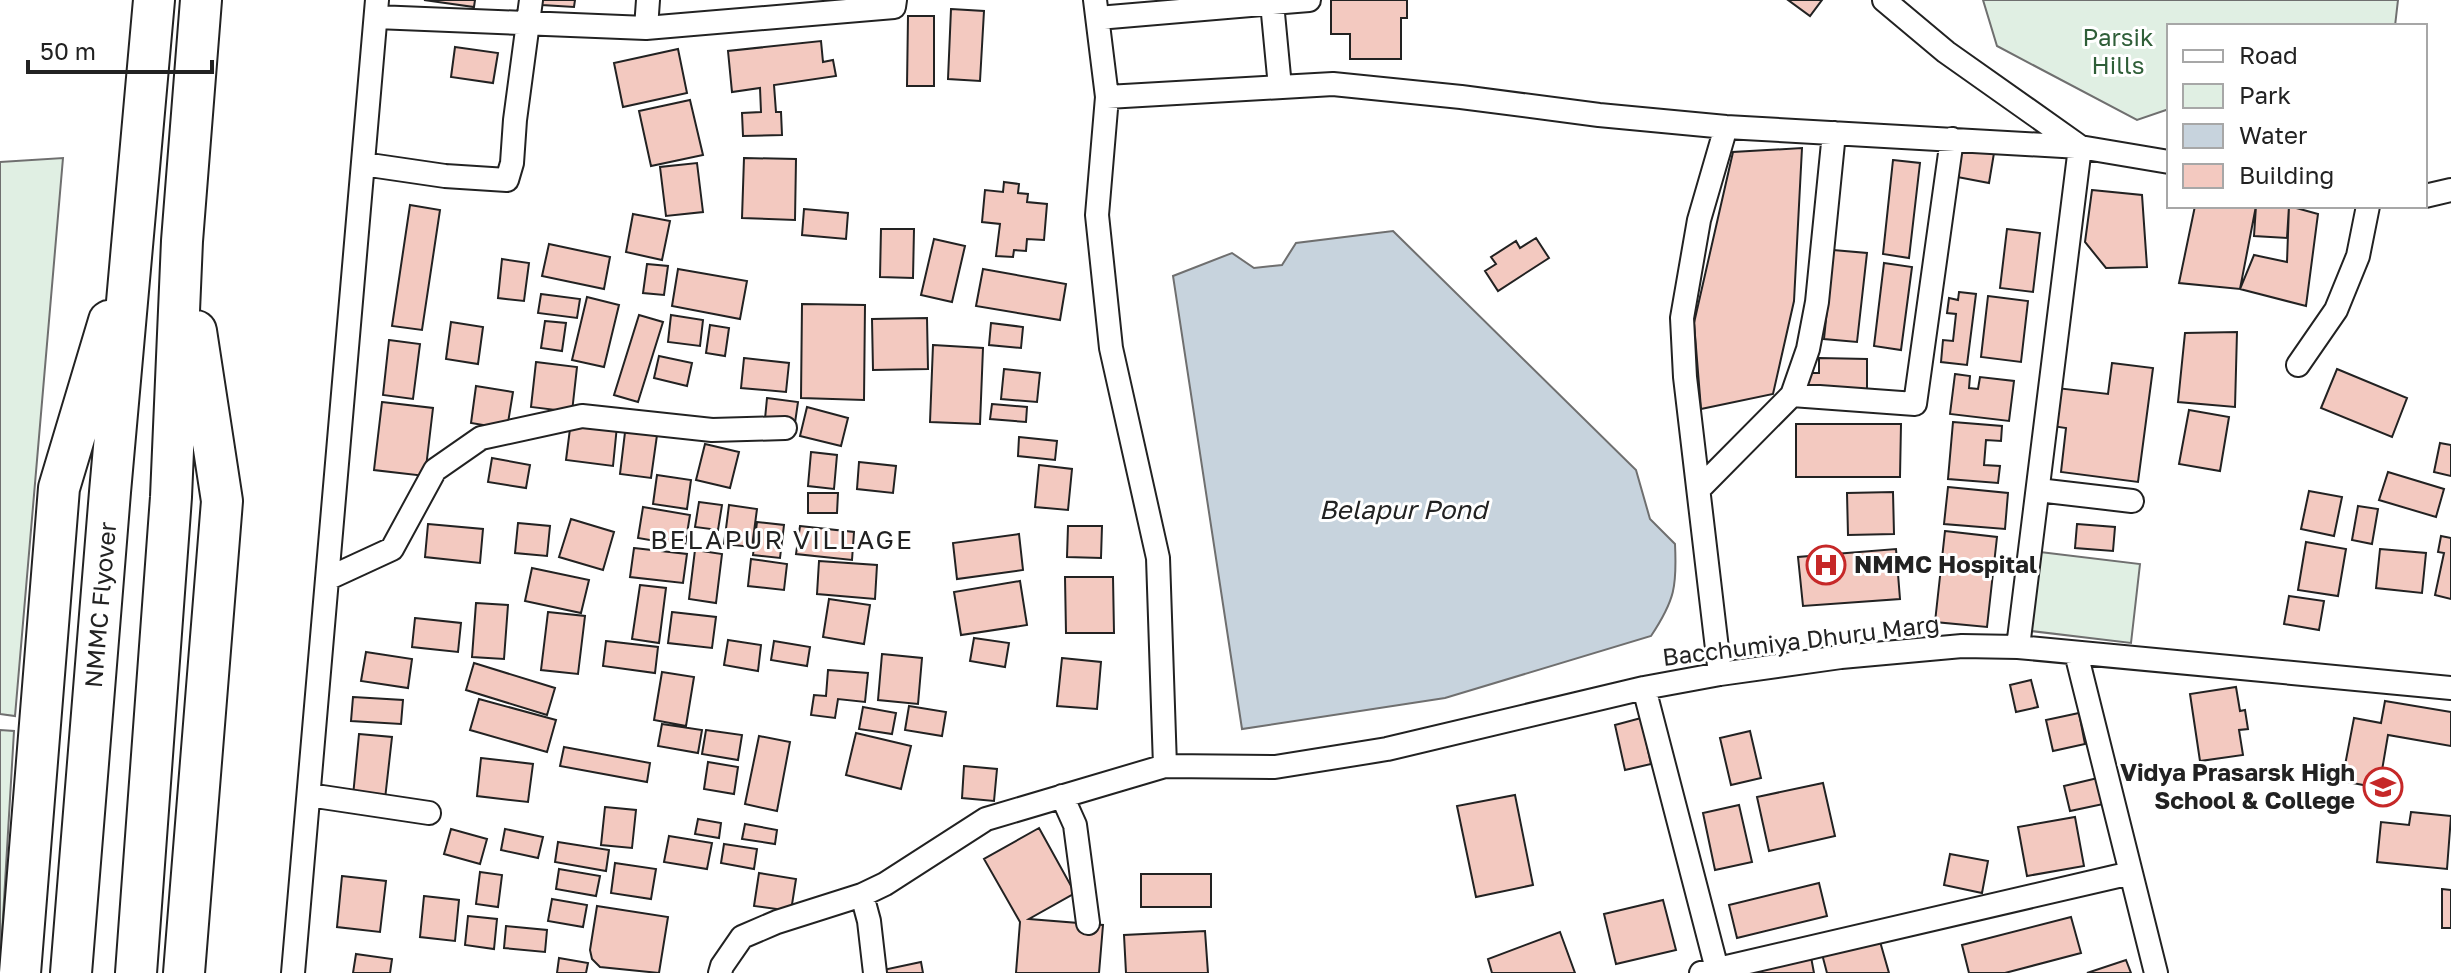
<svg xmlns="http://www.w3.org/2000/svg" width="2451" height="973" font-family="'Golos Text',sans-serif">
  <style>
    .green { fill: #e0efe3; stroke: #6f6f6f; stroke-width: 2 }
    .water { fill: #c7d3dd; stroke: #6f6f6f; stroke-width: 2 }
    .building { fill: #f3c9c0; stroke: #222; stroke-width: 2 }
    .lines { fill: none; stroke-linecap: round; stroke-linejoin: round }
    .street-casing { stroke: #222; stroke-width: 26 }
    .highway-casing { stroke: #222; stroke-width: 44 }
    .street { stroke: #fff; stroke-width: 22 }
    .highway { stroke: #fff; stroke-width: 40 }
    .labels { text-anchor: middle; stroke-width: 6; stroke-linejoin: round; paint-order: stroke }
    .park-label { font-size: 24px; fill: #2f5e38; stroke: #fff }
    .poi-label { font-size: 24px; font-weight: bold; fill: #222; stroke: #fff; text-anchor: start }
    .street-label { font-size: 24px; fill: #222; stroke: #fff }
    .water-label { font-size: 26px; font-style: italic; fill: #222; stroke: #fff }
    .neighbourhood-label { font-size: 26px; letter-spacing: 2px; fill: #222; stroke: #fff }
  </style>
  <rect width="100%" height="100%" fill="#fff"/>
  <path class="green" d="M1983,0H2398L2395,26H2169V109L2137,120L1997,46Z
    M63,158L15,716L0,714V162Z
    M2040,552L2140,564L2131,643L2031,631Z
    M0,730L14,731L0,968Z"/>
  <path class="water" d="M1393,231L1636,470L1650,519L1675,544C1677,586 1675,600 1651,636L1445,698L1242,729L1173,276L1232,253L1254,268L1282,265L1296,243Z"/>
  <path class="building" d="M424,0H475L474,7Z
    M542,0H575L574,7L542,5Z
    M1331,0H1407V18H1401V59H1350V34H1331Z
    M1788,0H1822L1810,16Z
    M951,9L984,11L980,81L948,79Z
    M908,16H934V86H907Z
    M821,41L823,62L833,60L836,76L774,85L776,112H781L782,135L743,136L742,113L761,112L760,88L732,92L728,51Z
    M455,47L498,53L493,83L451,77Z
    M678,49L687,93L623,107L614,63Z
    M690,100L703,155L651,166L639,111Z
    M1957,147L1994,153L1989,183L1952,176Z
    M1802,148L1794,301L1773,394L1701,409L1694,323L1733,152Z
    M744,158L796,159L795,220L742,218Z
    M1893,160L1920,163L1909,258L1883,254Z
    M697,163L703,212L666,216L660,167Z
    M1004,182L1019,184L1018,193L1028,194L1027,202L1047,204L1044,240L1027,239L1026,251L1014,250L1013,257L996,256L1000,224L982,222L985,190L1003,192Z
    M2092,190L2142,195L2147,267L2106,268L2085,242Z
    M410,205L440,210L422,330L392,326Z
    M2195,206H2256L2240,289L2179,283Z
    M2256,206H2289L2287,238L2254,236Z
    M2289,206L2318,214L2306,306L2240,289L2254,255L2287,262Z
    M804,209L848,213L846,239L802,235Z
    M633,214L670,221L662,260L626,252Z
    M881,229H914L913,278L880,277Z
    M2007,229L2040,233L2033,292L2000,288Z
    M1536,238L1549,258L1498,291L1485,271L1496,264L1491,257L1516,241L1520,248Z
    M934,239L965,246L952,302L921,295Z
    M549,244L610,257L604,289L542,276Z
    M1833,250L1867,253L1857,342L1824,339Z
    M502,259L529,263L524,301L498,298Z
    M1884,263L1912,267L1901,350L1874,346Z
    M647,264L668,266L664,295L643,293Z
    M678,269L747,281L740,319L672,306Z
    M983,269L1066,284L1060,320L976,306Z
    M1959,292L1976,294L1967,365L1941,362L1943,340L1953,341L1956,314L1947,313L1949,298L1958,300Z
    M541,294L580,299L577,318L538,313Z
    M1988,296L2028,301L2021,362L1981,357Z
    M587,297L619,305L604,367L572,360Z
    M802,304L865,305L864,400L801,398Z
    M639,315L663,322L638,402L614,395Z
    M671,315L703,320L700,346L668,342Z
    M927,318L928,369L873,370L872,319Z
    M545,321L566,323L562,351L541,348Z
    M451,322L483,327L478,364L446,359Z
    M991,323L1023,327L1021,348L989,345Z
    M710,325L729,328L725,356L706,353Z
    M2237,332L2235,407L2178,402L2185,333Z
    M389,340L420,344L413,399L383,395Z
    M933,345L983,348L980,424L930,422Z
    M659,356L692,363L687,386L654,378Z
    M744,358L789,363L786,392L741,388Z
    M1819,358L1867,359V393L1805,392V373H1819Z
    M536,362L577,367L572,412L531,407Z
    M2112,363L2153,368L2138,482L2061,472L2066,428L2052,426L2057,388L2108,394Z
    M1004,369L1040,373L1037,402L1001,399Z
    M2337,369L2407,398L2392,437L2321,408Z
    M1955,374L1970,376L1969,388L1978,389L1980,377L2014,381L2009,421L1950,414Z
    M476,386L513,392L507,429L471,423Z
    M767,398L798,402L795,423L765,419Z
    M382,402L433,408L425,476L374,470Z
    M992,404L1027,407L1026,422L990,419Z
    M807,407L848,418L841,446L800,436Z
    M2189,410L2229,417L2220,471L2179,464Z
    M571,421L617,426L613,466L566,460Z
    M1953,422L2002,426L2001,441L1986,440L1984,465L2000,466L1998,483L1948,479Z
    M626,424L658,428L651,478L620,474Z
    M1796,424H1901L1900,477H1796Z
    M1019,437L1057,441L1055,460L1018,456Z
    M2440,443L2451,445V476L2434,472Z
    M705,444L739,452L730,488L696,480Z
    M811,452L837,455L834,489L808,486Z
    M492,458L530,465L526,488L488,482Z
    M859,462L896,466L893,493L857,489Z
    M1039,465L1072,469L1068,510L1035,507Z
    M2388,472L2444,489L2436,517L2379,500Z
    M657,475L691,480L687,509L653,504Z
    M1948,487L2008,493L2005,529L1944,524Z
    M2309,491L2342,497L2334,536L2301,529Z
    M1893,492L1894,534L1848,535L1847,493Z
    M808,493H838L837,513H808Z
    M699,502L722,505L718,530L695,527Z
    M729,505L757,509L752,547L724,544Z
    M2358,506L2378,509L2372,544L2352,540Z
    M643,507L690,515L685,546L638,538Z
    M571,519L614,532L603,570L559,557Z
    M757,522L784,525L780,558L753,555Z
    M518,523L550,526L547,556L515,553Z
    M428,524L483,529L480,563L425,557Z
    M2077,524L2115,527L2113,551L2075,548Z
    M800,526L854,532L852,560L796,554Z
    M1068,526H1102L1101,558L1067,557Z
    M1945,531L1997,537L1987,627L1935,622Z
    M1019,534L1023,570L957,579L953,543Z
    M2441,536L2451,538V599L2435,595L2444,553L2438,552Z
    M2306,542L2346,549L2338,596L2298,590Z
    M634,548L687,554L683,583L630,577Z
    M1896,549L1900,599L1803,606L1798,557Z
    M2380,549L2426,553L2422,593L2376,588Z
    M695,550L722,554L716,603L689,599Z
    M751,559L787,564L784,590L748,586Z
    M819,561L877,565L875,599L817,594Z
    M532,568L589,580L581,613L525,601Z
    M1065,577H1113L1114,633H1066Z
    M1020,581L1027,625L961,635L954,592Z
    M640,585L666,588L659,643L632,639Z
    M2289,596L2324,601L2319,630L2284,624Z
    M829,599L870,605L864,644L823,637Z
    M476,603L508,605L504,659L472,657Z
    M548,612L585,616L578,674L541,670Z
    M672,612L716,617L712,648L668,643Z
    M415,618L461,623L458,652L412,647Z
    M974,638L1009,643L1005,667L970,661Z
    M728,640L761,645L758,671L724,665Z
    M606,641L658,647L655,673L603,666Z
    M774,641L810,647L807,666L771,660Z
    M366,652L412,659L408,688L361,681Z
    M882,654L922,658L918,704L878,700Z
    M1062,658L1101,662L1097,709L1057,706Z
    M474,663L555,688L547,715L466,690Z
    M828,670L868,673L865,702L838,699L835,718L811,715L814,695L826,696Z
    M662,672L694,677L686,726L654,720Z
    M2031,680L2038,707L2016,712L2010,685Z
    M2236,687L2240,711L2245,710L2248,729L2239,730L2243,755L2200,761L2190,694Z
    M353,697L403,700L401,724L351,721Z
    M479,699L556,720L547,752L470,730Z
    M2385,701L2451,712V746L2388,735L2379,788L2342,781L2354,718L2381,723Z
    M909,706L946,712L942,736L905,730Z
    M863,707L896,713L892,734L859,729Z
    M2079,713L2085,744L2053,751L2046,720Z
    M1641,718L1651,764L1625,770L1615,725Z
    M662,724L702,730L698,753L658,746Z
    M706,730L742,735L738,760L702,754Z
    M1750,731L1761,778L1731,785L1720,738Z
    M856,733L911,746L901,789L846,775Z
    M359,734L392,737L385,799L353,796Z
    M759,736L790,742L777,811L745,804Z
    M564,747L650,763L647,782L560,766Z
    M481,758L533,764L528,802L477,796Z
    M708,762L738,767L734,794L704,789Z
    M964,766L997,769L994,801L962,798Z
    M2102,777L2108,803L2070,811L2064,786Z
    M1823,783L1835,836L1769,851L1757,797Z
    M1515,795L1533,885L1476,897L1457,806Z
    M1739,805L1752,862L1715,870L1703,813Z
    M605,807L636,810L632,848L601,845Z
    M2411,812L2451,816L2447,869L2377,862L2381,822L2409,825Z
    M2075,817L2084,866L2027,876L2018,827Z
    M698,819L721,823L719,838L695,834Z
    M745,824L777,830L775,844L742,839Z
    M1039,828L1075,893L1029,919L1103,925L1099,973H1016L1020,922L984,859Z
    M451,829L487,839L480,864L444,854Z
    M505,829L543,837L538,858L501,850Z
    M669,836L712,843L707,869L664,862Z
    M558,842L609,850L606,871L555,862Z
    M724,844L757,849L754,869L721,863Z
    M1950,854L1988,861L1982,893L1944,885Z
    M615,863L656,869L651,899L611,893Z
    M559,869L600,876L596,896L556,889Z
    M480,872L502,875L498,907L476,904Z
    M759,873L796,879L791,911L754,906Z
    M1141,874H1211V907H1141Z
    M342,876L386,881L380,932L337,927Z
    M1819,883L1827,916L1737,938L1729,905Z
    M2442,889L2451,890V928H2442Z
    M424,896L459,900L455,941L420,937Z
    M552,899L587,905L583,927L548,921Z
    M1663,900L1676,950L1616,964L1604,914Z
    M597,906L668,917L659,973L600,967L592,959L590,950Z
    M468,916L497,919L494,949L465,945Z
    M2071,917L2081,953L2005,973H1969L1962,945Z
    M506,926L547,930L545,952L504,948Z
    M1205,931L1208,973H1126L1124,935Z
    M1560,932L1575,973H1492L1488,959Z
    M1879,938L1889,973H1827L1822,954Z
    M356,954L392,959L390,973H353Z
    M1811,957L1814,973H1755V971Z
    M559,958L588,963L586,973H557Z
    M2126,960L2131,973H2087Z
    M921,962L923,973H883V970Z"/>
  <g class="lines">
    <defs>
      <path id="street" d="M1095,0L1107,97L1097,215L1111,348L1158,558L1165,766
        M1884,0L1946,52L2079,146
        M1272,3L1280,87
        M376,17L646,28L894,7L895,0
        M1098,18L1309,0
        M646,28L648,0
        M1107,97L1333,84L1461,97L1599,115L1726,127L2080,147L2169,162
        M363,164L445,176L507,180L512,163L515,120L531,0
        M2425,196L2451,190
        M2298,365L2336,310L2358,256L2368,206
        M1792,395L1915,404L1952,139
        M1699,489L1792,395L1808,349L1817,302L1834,133
        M2038,490L2132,501
        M327,579L392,549L435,470L481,438L582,416L712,430L785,428
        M2018,647L2080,147
        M2076,653L2156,973
        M1720,674L1685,377L1682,318L1699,220L1726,127
        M1644,688L1718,973
        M309,795L429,813
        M1062,796L1075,825L1088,923
        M862,895L869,921L875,973
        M293,973L377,0
        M720,973L722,966L742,937L777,922L862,895L885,884L986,819L1165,766L1275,767L1387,749L1644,688L1720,674L1841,657L1962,646L2018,647L2451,688
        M1701,973L2131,873"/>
      <path id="highway" d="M20,973L59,488L109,321
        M71,973L110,492L154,0
        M136,973L171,497L182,241L201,0
        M184,973L222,501L196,331"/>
    </defs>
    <use href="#street" class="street-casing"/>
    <use href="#highway" class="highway-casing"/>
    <use href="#street" class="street"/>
    <use href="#highway" class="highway"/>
  </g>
  <defs>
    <symbol id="hospital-ring" viewBox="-11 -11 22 22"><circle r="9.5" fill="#fff" stroke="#c62828" stroke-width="1.5"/><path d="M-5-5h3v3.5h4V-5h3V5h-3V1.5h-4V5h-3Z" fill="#c62828"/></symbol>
    <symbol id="university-ring" viewBox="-11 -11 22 22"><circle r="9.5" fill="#fff" stroke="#c62828" stroke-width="1.5"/><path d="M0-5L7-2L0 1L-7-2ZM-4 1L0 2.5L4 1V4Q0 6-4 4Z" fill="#c62828"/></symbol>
  </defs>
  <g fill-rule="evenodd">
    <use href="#hospital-ring" x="1804" y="543" width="44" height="44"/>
    <use href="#university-ring" x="2361" y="765" width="44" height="44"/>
  </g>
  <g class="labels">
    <g class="park-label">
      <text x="2118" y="46">Parsik<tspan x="2118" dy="28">Hills</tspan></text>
    </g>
    <g class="poi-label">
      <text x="1854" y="573">NMMC Hospital</text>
      <text x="2355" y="781" text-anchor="end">Vidya Prasarsk High<tspan x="2355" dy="28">School &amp; College</tspan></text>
    </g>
    <g class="street-label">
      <text transform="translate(101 605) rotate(-85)" y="8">NMMC Flyover</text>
      <text transform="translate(1801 641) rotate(-7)" y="8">Bacchumiya Dhuru Marg</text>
    </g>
    <g class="water-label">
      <text x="1403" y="519">Belapur Pond</text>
    </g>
    <g class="neighbourhood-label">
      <text x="782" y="549">BELAPUR VILLAGE</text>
    </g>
  </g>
  <rect x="2167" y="24" width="260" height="184" fill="#ffffff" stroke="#a7a7a7" stroke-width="2"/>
  <rect x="2183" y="50" width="40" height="12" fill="#ffffff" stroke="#a7a7a7" stroke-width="2"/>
  <text x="2239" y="64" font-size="24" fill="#222222">Road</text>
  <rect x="2183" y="84" width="40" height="24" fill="#e0efe3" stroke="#a7a7a7" stroke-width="2"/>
  <text x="2239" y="104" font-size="24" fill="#222222">Park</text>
  <rect x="2183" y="124" width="40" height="24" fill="#c7d3dd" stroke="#a7a7a7" stroke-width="2"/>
  <text x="2239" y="144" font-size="24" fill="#222222">Water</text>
  <rect x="2183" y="164" width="40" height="24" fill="#f3c9c0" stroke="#a7a7a7" stroke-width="2"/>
  <text x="2239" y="184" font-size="24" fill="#222222">Building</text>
  <path d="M28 60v12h184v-12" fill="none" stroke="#222222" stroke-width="4"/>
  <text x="40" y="60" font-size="24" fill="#222222" stroke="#ffffff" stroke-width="6" paint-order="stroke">50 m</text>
</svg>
